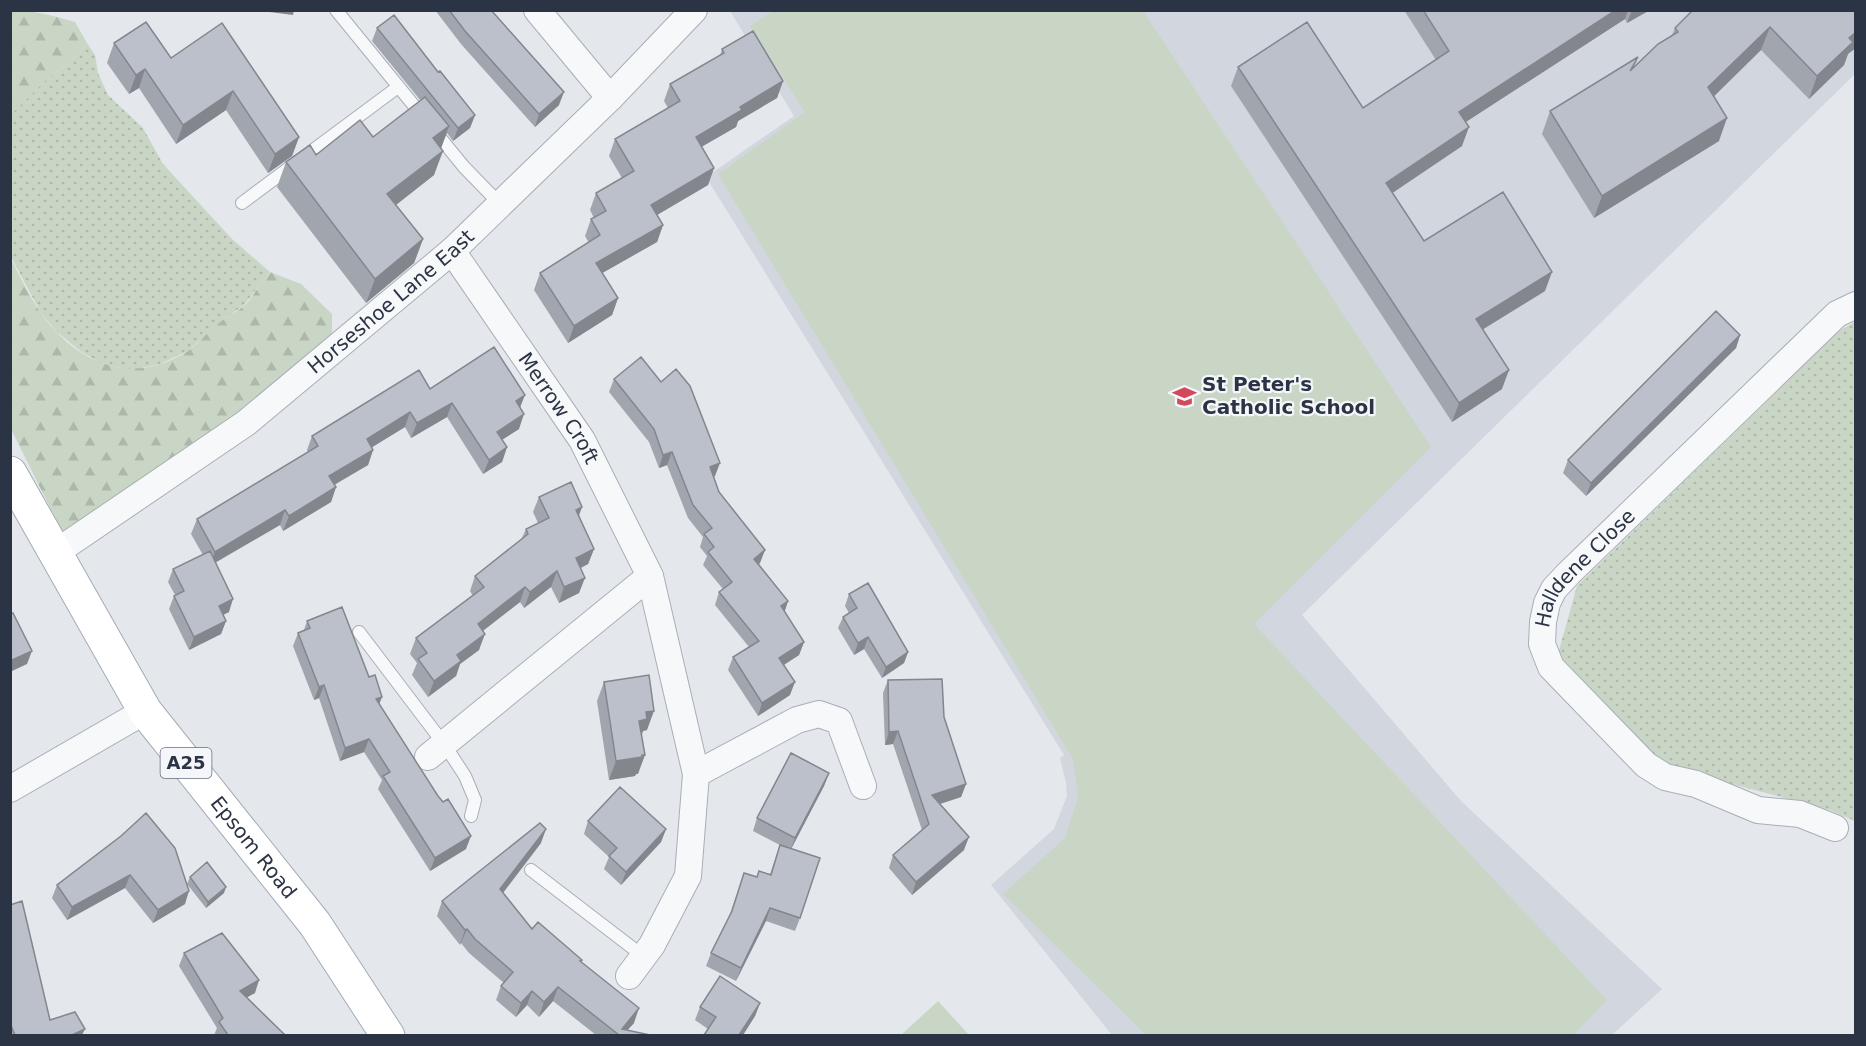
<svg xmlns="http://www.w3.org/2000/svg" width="1866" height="1046" font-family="'DejaVu Sans',sans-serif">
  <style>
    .built { fill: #d2d6de }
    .grass { fill: url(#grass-dots) }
    .forest { fill: url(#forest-firs) }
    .park { fill: #c9d6c5 }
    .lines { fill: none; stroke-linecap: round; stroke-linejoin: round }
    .service-casing { stroke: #a9aeb7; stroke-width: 14 }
    .minor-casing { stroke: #a9aeb7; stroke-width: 28 }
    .primary-casing { stroke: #a3abb8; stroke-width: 35 }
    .service { stroke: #f7f8fa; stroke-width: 12 }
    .minor { stroke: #f7f8fa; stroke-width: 26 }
    .primary { stroke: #fff; stroke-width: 33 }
    .wall { fill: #a1a5ae }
    .shaded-wall { fill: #83868d }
    .building { fill: #bbc0ca; stroke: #83868d; stroke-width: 1.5 }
    .labels { text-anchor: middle; stroke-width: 4.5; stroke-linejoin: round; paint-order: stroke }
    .shield { fill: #f4f6f9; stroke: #676e7b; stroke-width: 1.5 }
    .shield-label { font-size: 18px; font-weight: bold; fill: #2b3445 }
    .street-label { font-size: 20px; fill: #2b3445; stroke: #f4f6f9 }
    .poi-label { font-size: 20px; font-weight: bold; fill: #2b3445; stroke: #f4f6f9; text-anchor: start }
  </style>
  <defs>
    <pattern id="grass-dots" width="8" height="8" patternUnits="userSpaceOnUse" patternTransform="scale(1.5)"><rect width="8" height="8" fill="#c9d6c5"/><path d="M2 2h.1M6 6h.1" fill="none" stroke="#adb8ab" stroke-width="1.8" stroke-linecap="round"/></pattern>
    <pattern id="forest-firs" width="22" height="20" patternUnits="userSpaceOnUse" patternTransform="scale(1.5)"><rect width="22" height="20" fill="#c9d6c5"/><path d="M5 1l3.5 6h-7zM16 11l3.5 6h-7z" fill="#adb8ab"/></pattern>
  </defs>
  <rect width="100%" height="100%" fill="#e4e7ec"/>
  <path class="built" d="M730,11H1855V74L1302,615L1461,801L1662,989L1612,1035H1112L991,885L1054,829L1067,796L1066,783L1060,758L1064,755L706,177L794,116Z"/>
  <path class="grass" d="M87,43L95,55L98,73L108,95L143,128L163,164L232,239L270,272L244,305L219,323L188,351L160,364L133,370L104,365L80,351L57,332L41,313L11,257L10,115L49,77L69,63Z
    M1855,322V821L1830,810L1664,766L1558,654L1577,586L1840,330Z"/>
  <path class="forest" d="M11,10C33,10 53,16 75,22L87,43L69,63L49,77L11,115Z
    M10,257C20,276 29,296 41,313C77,364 132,387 188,351C198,344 206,334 215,326C224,318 236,313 245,305C254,295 261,282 270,272L301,284L332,314V351L68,544L11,429Z"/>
  <path class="park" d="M773,11H1143L1431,447L1254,624L1607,1000L1573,1035H1146L1003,894L1065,838L1078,797L1073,759L718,174L805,112L750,26Z
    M938,1001L969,1035H901Z"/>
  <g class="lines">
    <defs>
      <path id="service" d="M336,10L464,167L500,204
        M242,203L398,87
        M359,632L444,744L465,776L475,800L471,816
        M531,870L643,956"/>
      <g id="minor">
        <path d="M537,10L610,98"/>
        <path id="s1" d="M452,251L582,440L650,576L696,774L688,876L652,945L629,976"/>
        <path id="s2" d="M55,553L246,423L452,251L610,98L694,10"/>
        <path d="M428,757L650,576"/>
        <path d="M696,774L797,720L819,714L839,721L863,786"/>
        <path d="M10,789L145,711"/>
        <path id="s3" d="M1835,828L1800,814L1758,810L1696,784L1665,777L1646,765L1551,667L1542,644L1543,622L1547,603L1554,589L1569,573L1837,314L1856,305"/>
      </g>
      <g id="primary">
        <path id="s4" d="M10,473L145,711L315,924L388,1036"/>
      </g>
    </defs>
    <use href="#service" class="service-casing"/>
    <use href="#minor" class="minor-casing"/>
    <use href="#primary" class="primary-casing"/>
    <use href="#service" class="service"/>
    <use href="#minor" class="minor"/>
    <use href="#primary" class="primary"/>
  </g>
  <path class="wall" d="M435,10H491L559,105L535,127L461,44Z
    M1404,10H1650L1627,23L1625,19L1465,122L1462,146L1392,193L1424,241L1545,291L1482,329L1502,389L1452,422L1231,86L1238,67L1363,108L1436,60Z
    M1856,10L1848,54L1844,65L1809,99L1761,50L1714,96L1719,141L1594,218L1542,134L1550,111L1638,57L1634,68L1672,35L1675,28Z
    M222,23L299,137L292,156L268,173L226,110L176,144L139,88L129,94L107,63L114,43L171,58Z
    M377,28L438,72L475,115L470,128L453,141L447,133L441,148L434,175L396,205L423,239L414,263L366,303L277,187L286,162L373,137L421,101L372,41Z
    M722,49L783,81L777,98L738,121L736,127L701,147L714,168L708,185L657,215L663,225L657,242L602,273L618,298L612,315L568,343L534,290L540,273L589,243L585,236L591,219L594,218L590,210L596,193L622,178L609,156L615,139L668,108L664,101L670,84L720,56Z
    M1740,335L1736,348L1586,496L1563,473L1568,460Z
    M614,379L715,476L714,477L719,492L765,550L759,564L788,601L784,611L804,642L799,655L784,665L790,695L758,716L728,670L733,657L749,647L715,605L719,592L723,589L703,565L707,556L700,547L703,537L688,518L667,465L659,468L649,442L609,392Z
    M430,389L520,408L519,429L502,440L507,447L502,462L483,474L447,417L411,438L405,427L372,447L373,450L368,465L334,484L336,487L331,502L283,531L280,525L215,563L229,612L223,615L226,621L221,634L189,650L169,609L174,596L175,595L168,582L173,569L203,555L191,534L197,519L308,452L307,450L312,436Z
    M539,497L582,507L579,516L594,549L588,564L581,568L579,593L559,603L551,587L524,608L520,602L483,631L479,650L460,664L456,676L428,697L412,675L417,663L410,654L416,638L473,596L470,591L475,576L521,540L526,529L538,523L533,512Z
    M849,594L908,652L904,663L882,678L864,649L854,655L838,628L843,617L849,613L845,606Z
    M307,621L379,704L466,849L430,871L378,789L382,780L364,752L340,761L319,698L314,700L293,646L298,633L304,630Z
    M888,680L944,717L966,784L961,797L940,804L964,850L912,895L889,868L893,855L922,830L893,744L885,745L883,693Z
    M604,682L647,730L643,731L642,735L638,774H636L635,776L609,780L597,701Z
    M829,773L824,786L791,849L800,918L795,931L766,921L736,981L706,966L711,953L730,914L744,873L757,877L759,871L770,874L780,845L753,831L757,818Z
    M588,821L666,829L661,842L621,885L604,869L609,857L584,834Z
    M121,836L187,884L190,877L224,893L206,908L187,884L185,904L153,923L125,888L67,920L52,898L57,885Z
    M541,843L503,893L532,929L581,962L634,1023L627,1030L650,1035H596L553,1001L539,1017L527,1005L516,1017L496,1000L501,986L504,983L469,953L461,943L460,945L437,916L442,901Z
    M10,905L50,1020L82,1035H10Z
    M184,953L255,993L246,997L285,1035H214L217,1028L179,966Z
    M760,1003L755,1016L743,1035H704L708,1029L695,1020L700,1007Z"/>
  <path class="shaded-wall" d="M254,10H294L293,15Z
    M1616,10H1628L1625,19L1452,131L1459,112Z
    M1632,10H1650L1627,23Z
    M1770,27L1761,50L1700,110L1708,87Z
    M1856,32V48L1848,54L1844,65L1809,99L1817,76L1849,38Z
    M145,69L139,88L129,94L136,75Z
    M783,81L777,98L738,121L736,127L689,154L696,137L740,107Z
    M233,91L226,110L176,144L183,125Z
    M564,92L559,105L535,127L539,114Z
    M475,115L470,128L453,141L458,128Z
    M1727,118L1719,141L1594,218L1602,196Z
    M449,126L440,151L433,138Z
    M1469,127L1462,146L1379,202L1386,183Z
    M299,137L292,156L268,173L275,154Z
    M443,151L434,175L378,219L387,194Z
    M714,168L708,185L645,222L651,205Z
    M663,225L657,242L590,280L596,263Z
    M423,239L414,263L366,303L375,279Z
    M1552,272L1545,291L1469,338L1476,319Z
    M618,298L612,315L568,343L574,326Z
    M1740,335L1736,348L1586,496L1591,483Z
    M1509,370L1502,389L1452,422L1459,403Z
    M525,395L519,410L516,401Z
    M452,403L447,417L411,438L417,423Z
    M410,412L405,427L361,454L367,439Z
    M524,414L519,429L492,446L497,432Z
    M507,447L502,462L483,474L489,460Z
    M373,450L368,465L324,491L329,476Z
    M672,452L667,465L659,468L663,455Z
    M720,463L715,476L706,480L710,467Z
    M336,487L331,502L283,531L289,516Z
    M582,507L576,522V510Z
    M285,510L280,525L209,566L215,552Z
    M594,549L588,564L570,573L576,558Z
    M765,550L760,563L750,572L754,559Z
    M557,571L551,587L524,608L530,592Z
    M585,578L579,593L559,603L564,587Z
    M525,587L520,602L472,639L478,624Z
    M233,599L229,612L214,619L219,606Z
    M788,601L784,614L781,606Z
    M226,621L221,634L189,650L194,637Z
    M485,634L479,650L460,664L456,676L428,697L434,681L457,655Z
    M868,637L864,649L854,655L858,643Z
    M804,642L799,655L774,671L779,658Z
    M32,651L27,664L10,672V661Z
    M908,652L904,663L882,678L886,667Z
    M795,682L790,695L758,716L762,703Z
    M324,685L319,698L314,700L319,687Z
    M382,697L377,710L376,699Z
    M654,711L647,730L643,731L640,738L639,721L646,712Z
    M898,731L893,744L885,745L889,732Z
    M369,739L364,752L340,761L345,748Z
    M642,755H645L638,774H636L635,776L609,780L616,761Z
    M829,773L824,786L790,851L795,838Z
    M966,784L961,797L927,808L932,795Z
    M546,829L541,843L495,903L500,889Z
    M666,829L661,842L621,885L626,872Z
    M471,836L466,849L430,871L435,858Z
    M969,837L964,850L912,895L916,882Z
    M130,875L125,888L67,920L72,907Z
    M226,887L224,893L206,908L208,902Z
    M189,891L185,904L153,923L158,910Z
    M770,908L766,921L736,981L741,968Z
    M467,929L461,943L460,945L465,930Z
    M259,980L255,993L235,1004L240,991Z
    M558,987L553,1001L539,1017L544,1002Z
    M532,991L527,1005L516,1017L521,1003Z
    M760,1003L755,1016L743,1035H739Z
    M639,1008L634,1023L623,1035L622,1029Z
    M85,1029L82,1035H72Z"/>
  <path class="building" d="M449,10H491L564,92L539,114L465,31Z
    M1423,10H1616L1459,112L1469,127L1386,183L1424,241L1503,192L1552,272L1476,319L1509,370L1459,403L1238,67L1307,22L1363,108L1449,51Z
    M1693,10H1856V32L1849,38L1853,42L1817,76L1770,27L1708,87L1727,118L1602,196L1550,111L1638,57L1630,71L1658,44L1678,32L1675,28Z
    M394,15L438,72L440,71L475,115L458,128L377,28Z
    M146,22L171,58L222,23L299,137L275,154L233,91L183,125L145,69L136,75L114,43Z
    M753,31L783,81L740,107L742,110L696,137L714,168L651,205L663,225L596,263L618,298L574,326L540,273L600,235L591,219L606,211L596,193L634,171L615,139L680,101L670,84L724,53L722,49Z
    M425,97L449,126L433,138L443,151L387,194L423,239L375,279L286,162L310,145L316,155L360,120L373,137Z
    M1716,311L1740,335L1591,483L1568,460Z
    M494,347L525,395L516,401L524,414L497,432L507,447L489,460L452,403L417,423L410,412L367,439L373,450L329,476L336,487L289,516L285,510L215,552L197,519L318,446L312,436L419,370L430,389Z
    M641,357L661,382L676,369L690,386L720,463L710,467L719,492L765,550L754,559L788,601L781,606L804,642L779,658L795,682L762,703L733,657L759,641L719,592L732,582L708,552L714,547L704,534L712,528L693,505L672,452L663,455L654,429L614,379Z
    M571,482L582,507L576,510L594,549L576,558L585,578L564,587L557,571L530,592L525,587L478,624L485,634L457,655L461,661L434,681L418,659L427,653L416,638L484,587L475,576L528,534L526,529L549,518L539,497Z
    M210,551L233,599L219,606L226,621L194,637L174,596L184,591L173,569Z
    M868,583L908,652L886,667L868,637L858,643L843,617L857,608L849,594Z
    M342,607L369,677L375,675L382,697L376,699L438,796L443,802L448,799L471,836L435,858L383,776L390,772L369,739L345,748L324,685L319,687L298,633L310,628L307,621Z
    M13,613L32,651L10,661V614Z
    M649,675L654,711L646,712L647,719L639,721L645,755H642V757L616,761L604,682Z
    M942,679L944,717L966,784L932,795L969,837L916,882L893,855L929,824L898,731L889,732L888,680Z
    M791,753L829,773L795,838L757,818Z
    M620,787L666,829L626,872L609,856L617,848L588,821Z
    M146,813L175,848L189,891L158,910L130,875L72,907L57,885L121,836Z
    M540,823L546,829L500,889L532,929L538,922L582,960L580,961L639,1008L622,1029L650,1035H619L558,987L544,1002L532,991L521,1003L501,986L513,972L475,939L467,929L465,930L442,901Z
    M780,845L820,858L800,918L770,908L741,968L711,953L732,911L744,873L757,877L759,871L771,875Z
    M207,862L226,887L208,902L190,877Z
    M22,901L50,1020L75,1012L85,1029L72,1035H15L10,1023V905Z
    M222,933L259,980L240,991L285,1035H228L219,1022L223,1018L184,953Z
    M720,976L760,1003L739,1035H704L716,1017L700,1007Z"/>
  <defs>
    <symbol id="school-bare" viewBox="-9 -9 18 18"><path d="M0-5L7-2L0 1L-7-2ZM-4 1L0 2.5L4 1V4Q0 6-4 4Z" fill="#d1495b" stroke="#f4f6f9" stroke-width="2.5" paint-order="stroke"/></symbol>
  </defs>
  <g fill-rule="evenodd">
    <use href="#school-bare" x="1168" y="380" width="33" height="33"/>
  </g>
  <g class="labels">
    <rect class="shield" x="160.5" y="748" width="51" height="30" rx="4.5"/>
    <g class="shield-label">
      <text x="186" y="769">A25</text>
    </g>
    <g class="street-label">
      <text dy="7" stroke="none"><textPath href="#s2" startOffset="420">Horseshoe Lane East</textPath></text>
      <text dy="7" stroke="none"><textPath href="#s1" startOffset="190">Merrow Croft</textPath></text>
      <text dy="7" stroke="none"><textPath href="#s3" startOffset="454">Halldene Close</textPath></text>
      <text dy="7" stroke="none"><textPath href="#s4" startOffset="448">Epsom Road</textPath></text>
    </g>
    <g class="poi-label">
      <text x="1202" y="391">St Peter's<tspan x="1202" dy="23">Catholic School</tspan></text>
    </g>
  </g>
  <rect width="1866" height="1046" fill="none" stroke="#2b3445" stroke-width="24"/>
</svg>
